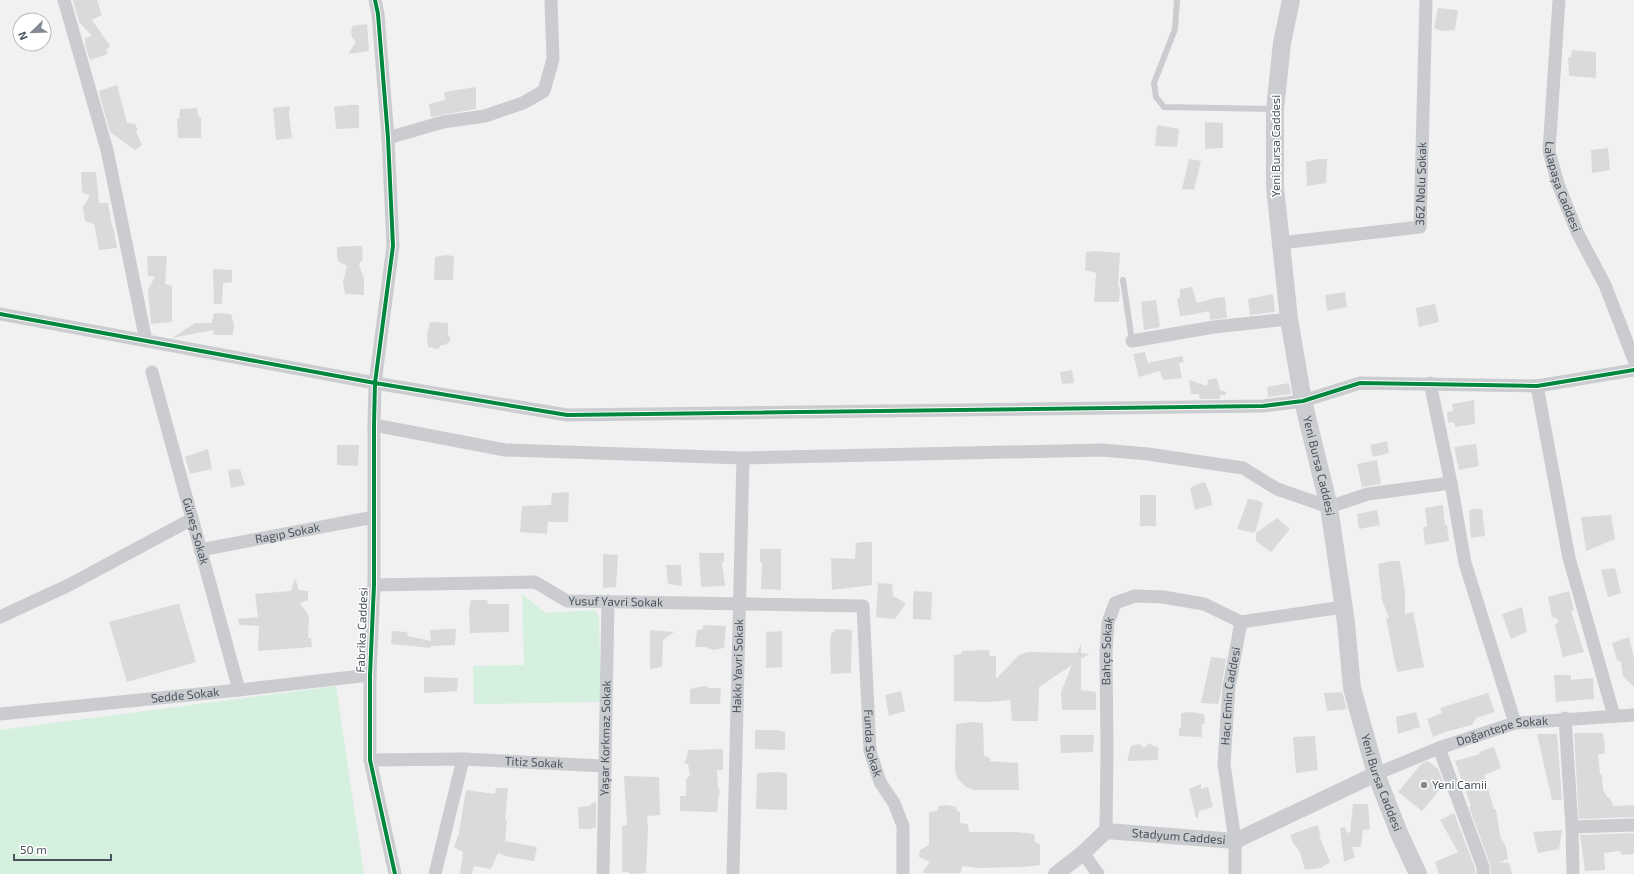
<svg xmlns="http://www.w3.org/2000/svg" width="1634" height="874" font-family="'Exo 2',sans-serif">
  <style>
    .green { fill: #d6f0df }
    .building { fill: #dadadb }
    .lines { fill: none; stroke-linecap: round; stroke-linejoin: round }
    .service { stroke: #cacccf; stroke-width: 6 }
    .minor { stroke: #cacccf; stroke-width: 13 }
    .tertiary { stroke: #cacccf; stroke-width: 16 }
    .secondary { stroke: #cbcdd0; stroke-width: 18 }
    .cycleway-casing { stroke: #fff; stroke-width: 6 }
    .cycleway { stroke: #00873e; stroke-width: 4 }
    .poi-dot { fill: #838a91; stroke: #fff; stroke-width: 1.5 }
    .labels { text-anchor: middle; stroke-width: 3; stroke-linejoin: round; paint-order: stroke }
    .street-label { font-size: 12px; fill: #48535d; stroke: #fff }
    .poi-label { font-size: 12px; fill: #48535d; stroke: #fff; text-anchor: start }
  </style>
  <rect width="100%" height="100%" fill="#f1f1f1"/>
  <path class="green" d="M522,594L546,613L595,610L599,617L601,702L474,704L473,666L524,665Z
    M336,686L364,874H0V730Z"/>
  <path class="building" d="M73,0H97L102,15L92,20L110,46L106,50L108,54L90,60L85,45V38L92,36L79,22Z
    M1438,8L1458,10L1455,30L1442,31L1434,28Z
    M367,24L369,51L348,54L356,42L352,37L351,31L353,26Z
    M1572,50L1596,52V78L1569,76L1568,58L1571,57Z
    M117,85L127,123L135,124L138,130L136,132L142,145L135,150L110,132L100,97L99,91Z
    M476,87V109L431,117L429,104L445,100L444,92Z
    M350,105H359V128L336,129L334,107Z
    M290,106L289,113L292,138L276,140L273,108Z
    M197,108L198,116L201,118V138H178L177,119H179L180,109Z
    M1205,122L1223,123V148L1205,149Z
    M1157,125L1179,129L1177,147L1155,146Z
    M1608,148L1610,170L1592,173L1591,150Z
    M1189,159L1201,161L1194,190L1182,189Z
    M1319,159H1327L1326,183L1307,186L1306,162Z
    M81,172H96L99,203H108L112,226H113L117,248L99,250L94,224L85,221L83,207L90,196L82,192Z
    M355,246H362L363,259L359,264L364,279V295L345,294L343,282L347,266L338,261L337,257V247Z
    M1095,251L1120,253L1118,285L1120,289L1119,302H1094L1096,273L1085,270L1086,252Z
    M445,255L454,256L453,280H434L435,257Z
    M147,256H166V259L167,257L165,284L172,286V322L151,324L148,289L155,277L148,276Z
    M213,269L232,270V282L223,283L222,304H214Z
    M1192,287L1197,303L1215,298L1225,297L1227,318L1210,320L1209,311L1190,315L1180,316L1177,299L1180,297V289Z
    M1345,292L1347,307L1327,311L1325,295Z
    M1273,294L1275,312L1250,315L1248,299Z
    M1156,300L1160,327L1144,330L1141,302Z
    M1435,304L1439,322L1419,327L1416,308Z
    M214,313L231,314L234,325L233,335H214L213,330L172,338L195,323H212Z
    M430,322L448,323V334L451,340L445,345H441L438,349L428,347L427,335Z
    M1145,352L1148,363L1182,356L1184,362L1179,363L1182,378L1163,380L1160,371L1139,377L1133,354Z
    M1072,370L1074,383L1062,384L1060,372Z
    M1217,378L1220,390L1226,392V395H1220V399H1200L1199,394H1191L1189,380L1207,386L1208,380Z
    M1289,383L1291,394L1268,397L1267,387Z
    M1474,400L1475,424L1455,427L1454,422L1448,423L1447,412L1453,411L1452,404Z
    M1387,441L1389,453L1373,457L1370,445Z
    M1476,444L1479,466L1459,470L1454,447Z
    M337,445H359L358,466L337,465Z
    M208,449L212,469L190,474L185,457Z
    M1377,460L1381,484L1362,487L1357,464Z
    M240,469L245,485L231,488L228,470Z
    M1205,482L1211,497L1212,505L1195,510L1190,488L1198,484Z
    M569,492L568,522H548L547,534L520,532L522,506L551,505L552,493Z
    M1140,495H1156V526H1140Z
    M1248,499L1257,500L1263,503L1255,533L1237,529Z
    M1443,505L1445,525H1447L1449,541L1425,545L1423,527H1427L1425,508Z
    M1473,509H1482L1485,536L1471,538L1469,511Z
    M1377,510L1380,525L1359,529L1357,514Z
    M1611,515L1615,539L1586,551L1581,517Z
    M1277,518L1290,529L1271,552L1256,541V533Z
    M863,542H872V585L832,590L831,558L855,559L856,543Z
    M760,549H781V590L761,589L762,563L760,562Z
    M699,553H724V561L722,563L725,586L701,587Z
    M603,554L618,555L616,587L603,588Z
    M1391,561H1400L1405,593V614L1413,612L1424,667L1398,672L1396,668L1386,618H1389L1382,600L1378,564Z
    M666,565H681L682,586L668,584Z
    M1615,568L1621,593L1608,597L1601,570Z
    M295,578L299,590L308,591V600L300,603L309,616L308,638H311L312,647L258,651L259,626L239,625L238,619L258,617L255,594L291,591Z
    M878,583L892,584L893,596L906,603L895,619L876,617Z
    M914,591L932,592L931,620L913,619V600Z
    M1569,591L1574,610L1571,611L1584,652L1563,657L1555,626L1559,620L1552,617L1548,597Z
    M471,600H487L488,604H509V632L470,633L469,610Z
    M179,604L196,662L127,682L109,622L173,605Z
    M1522,607L1527,632L1511,639L1502,614Z
    M703,625L726,626L724,648L713,650L705,647H695L697,630L703,629Z
    M446,629H456L455,645L431,646V648L391,644L392,631L407,632L408,636L431,641L430,630Z
    M835,629L852,630L851,673L831,674L830,642L831,633L834,632Z
    M650,630L674,632L663,640L662,667L650,669Z
    M782,631V667L766,668V632Z
    M1629,637L1634,658V687L1623,676L1621,662L1617,660L1612,643Z
    M1081,644V653L1090,654L1081,659V690L1096,692V710H1062L1061,692L1072,665L1039,687L1038,721H1012L1010,700L990,702L954,701V655L961,654L962,651L989,650L990,656H996V679L1019,655L1028,652L1077,653Z
    M1211,657L1226,659L1220,697L1218,704L1201,703Z
    M1554,675H1571V680L1593,678L1594,699L1556,702Z
    M424,677L458,678L457,691L424,693Z
    M703,686H707L708,688H721L720,704H690V689Z
    M901,691L905,711L889,716L885,695Z
    M1342,692L1347,709L1327,711L1324,693Z
    M1488,693L1495,712L1476,718L1472,725L1445,732L1433,737L1427,719L1442,713L1440,708Z
    M1190,712L1204,714L1205,723L1202,725V737L1179,736V729L1181,727V713Z
    M1416,712L1420,727L1398,734L1396,717Z
    M973,722L983,723L984,756L990,758V761L1018,763L1019,790H974L966,787L957,778L955,769L956,724Z
    M755,730H776L785,732V750L755,749Z
    M1577,733H1603L1605,746L1604,754H1598L1600,774L1602,775L1603,790L1608,798H1610L1613,806L1634,805V817L1579,819L1574,734Z
    M1537,734H1557L1562,800H1552Z
    M1060,735H1094L1093,752L1061,753Z
    M1315,736L1318,770L1296,773L1293,737Z
    M1150,743L1153,746L1158,747V760L1127,761L1131,746L1139,744L1144,748Z
    M1494,747L1501,768L1484,775L1494,809H1496L1500,836L1506,847L1508,859L1499,862L1509,863L1512,874H1491L1490,864L1469,807L1471,806L1455,761L1480,754L1479,752Z
    M723,749V770H717L718,787L720,791L718,799L717,812L680,811V796H686V780L690,775L688,764L684,763L687,757L688,750Z
    M1428,761L1438,769L1444,784L1422,811L1398,792L1421,764Z
    M777,772L787,773V810L756,809L757,773Z
    M624,776L659,777L660,815L647,816L648,829L646,873L630,874L628,872H622V826L627,825Z
    M1201,784V789L1208,787L1213,807L1199,811L1198,818H1196L1189,789Z
    M496,788H508L505,819L507,820L505,841L537,847L534,861L509,857L498,853L491,869L474,866L472,874H460L463,852L454,847L459,833L466,790L495,794Z
    M596,802V827L591,829H579L578,807L590,806L592,803Z
    M1353,804H1368L1370,829L1363,830L1361,847H1352L1355,857L1344,862L1340,828L1345,827L1347,833L1350,832Z
    M947,805L956,807L957,811L960,812V823L968,824L969,832H1016L1034,834L1035,842L1040,844V865L1023,867L978,868L962,866L961,873H922L930,862L919,857L920,850L929,845V812L937,811L939,806Z
    M1454,813L1475,868V873L1474,874H1439L1435,862L1458,852L1440,820Z
    M1317,825L1321,835L1319,836L1330,862L1321,868L1305,870L1300,853L1296,846L1294,845L1290,835Z
    M1562,830L1559,849L1538,853L1533,832Z
    M1634,833V854L1622,855L1620,851L1604,853L1605,870L1585,871L1580,835Z"/>
  <g class="lines">
    <path class="service" d="M1177,0L1175,29L1154,83L1156,97L1164,107L1273,109
      M1123,280L1132,341"/>
    <g class="minor">
      <path d="M64,0L107,150L146,341"/>
      <path d="M375,0L378,14L388,138L393,246L375,383L374,425V585L370,675V760L395,874"/>
      <path id="s1" d="M1559,0L1549,151L1558,184L1577,232L1605,285L1634,360"/>
      <path d="M388,138L443,122L485,116L523,103L544,91L553,59L551,0"/>
      <path id="s2" d="M1280,243L1420,227L1426,0"/>
      <path d="M0,314L375,383L567,415L1263,406L1303,401L1360,383L1537,386L1634,370"/>
      <path d="M1132,341L1214,327L1289,319"/>
      <path id="s3" d="M152,372L239,690"/>
      <path d="M1430,383L1451,483L1465,563L1515,723"/>
      <path d="M1537,386L1569,558L1614,716"/>
      <path d="M374,425L505,450L743,458L1102,450L1148,454L1243,468L1277,489L1329,507L1368,494L1451,483"/>
      <path id="s4" d="M200,550L374,517"/>
      <path id="s5" d="M374,585L535,582L567,601L863,606L870,751L880,782L894,803L903,826V874"/>
      <path d="M0,617L69,585L192,519"/>
      <path id="s6" d="M0,714L239,690L370,675"/>
      <path d="M1565,718L1572,827L1573,874"/>
      <path d="M1439,748L1483,867V874"/>
      <path id="s7" d="M370,760L463,759L604,766"/>
      <path id="s8" d="M1376,774L1439,748L1515,723L1634,715"/>
      <path d="M1572,827L1634,825"/>
      <path id="s9" d="M1106,831L1107,750L1106,652L1108,623L1115,603L1135,596L1163,597L1204,604L1241,622"/>
      <path d="M1083,853L1098,874"/>
      <path d="M435,874L463,759"/>
      <path id="s10" d="M603,874L608,601"/>
      <path id="s11" d="M733,874L743,458"/>
      <path id="s12" d="M1235,874V841L1224,764L1229,687L1241,622L1343,607"/>
    </g>
    <path class="tertiary" id="s13" d="M1056,874L1083,853L1106,831L1235,841L1376,774"/>
    <path class="secondary" id="s14" d="M1291,0L1282,43L1275,109V187L1289,319L1303,401L1329,507L1346,623L1352,688L1376,774L1399,833L1418,874"/>
    <defs>
      <path id="cycleway" d="M375,0L378,14L388,138L393,246L375,383L374,425V585L370,675V760L395,874
        M0,314L375,383L567,415L1263,406L1303,401L1360,383L1537,386L1634,370"/>
    </defs>
    <use href="#cycleway" class="cycleway-casing"/>
    <use href="#cycleway" class="cycleway"/>
  </g>
  <circle class="poi-dot" cx="1424" cy="785" r="4"/>
  <g class="labels">
    <g class="street-label">
      <text transform="translate(1276 146) rotate(-90)" y="4">Yeni Bursa Caddesi</text>
      <text dy="4" stroke="none"><textPath href="#s2" startOffset="184">362 Nolu Sokak</textPath></text>
      <text dy="4" stroke="none"><textPath href="#s1" startOffset="189">Lalapaşa Caddesi</textPath></text>
      <text dy="4" stroke="none"><textPath href="#s14" startOffset="471">Yeni Bursa Caddesi</textPath></text>
      <text dy="4" stroke="none"><textPath href="#s3" startOffset="165">Güneş Sokak</textPath></text>
      <text dy="4" stroke="none"><textPath href="#s4" startOffset="89">Ragıp Sokak</textPath></text>
      <text dy="4" stroke="none"><textPath href="#s5" startOffset="247">Yusuf Yavri Sokak</textPath></text>
      <text transform="translate(362 630) rotate(-88)" y="4">Fabrika Caddesi</text>
      <text dy="4" stroke="none"><textPath href="#s9" startOffset="180">Bahçe Sokak</textPath></text>
      <text dy="4" stroke="none"><textPath href="#s11" startOffset="208">Hakkı Yavri Sokak</textPath></text>
      <text dy="4" stroke="none"><textPath href="#s6" startOffset="186">Sedde Sokak</textPath></text>
      <text dy="4" stroke="none"><textPath href="#s12" startOffset="179">Hacı Emin Caddesi</textPath></text>
      <text dy="4" stroke="none"><textPath href="#s8" startOffset="134">Doğantepe Sokak</textPath></text>
      <text dy="4" stroke="none"><textPath href="#s10" startOffset="136">Yaşar Korkmaz Sokak</textPath></text>
      <text dy="4" stroke="none"><textPath href="#s5" startOffset="632">Funda Sokak</textPath></text>
      <text dy="4" stroke="none"><textPath href="#s7" startOffset="164">Titiz Sokak</textPath></text>
      <text dy="4" stroke="none"><textPath href="#s14" startOffset="795">Yeni Bursa Caddesi</textPath></text>
      <text dy="4" stroke="none"><textPath href="#s13" startOffset="139">Stadyum Caddesi</textPath></text>
    </g>
    <g class="poi-label">
      <text x="1432" y="789">Yeni Camii</text>
    </g>
  </g>
  <g transform="translate(32 32) rotate(247)"><circle r="19" fill="#ffffff" stroke="#b6babe"/>
  <path d="M0-3L7 15L0 10L-7 15Z" fill="#838a91"/>
  <text y="-6" font-size="11" font-weight="bold" text-anchor="middle" fill="#48535d">N</text>
  </g>
  <path d="M14 854v6h97v-6" fill="none" stroke="#48535d" stroke-width="2"/>
  <text x="20" y="854" font-size="12" fill="#48535d" stroke="#ffffff" stroke-width="3" paint-order="stroke">50 m</text>
</svg>
